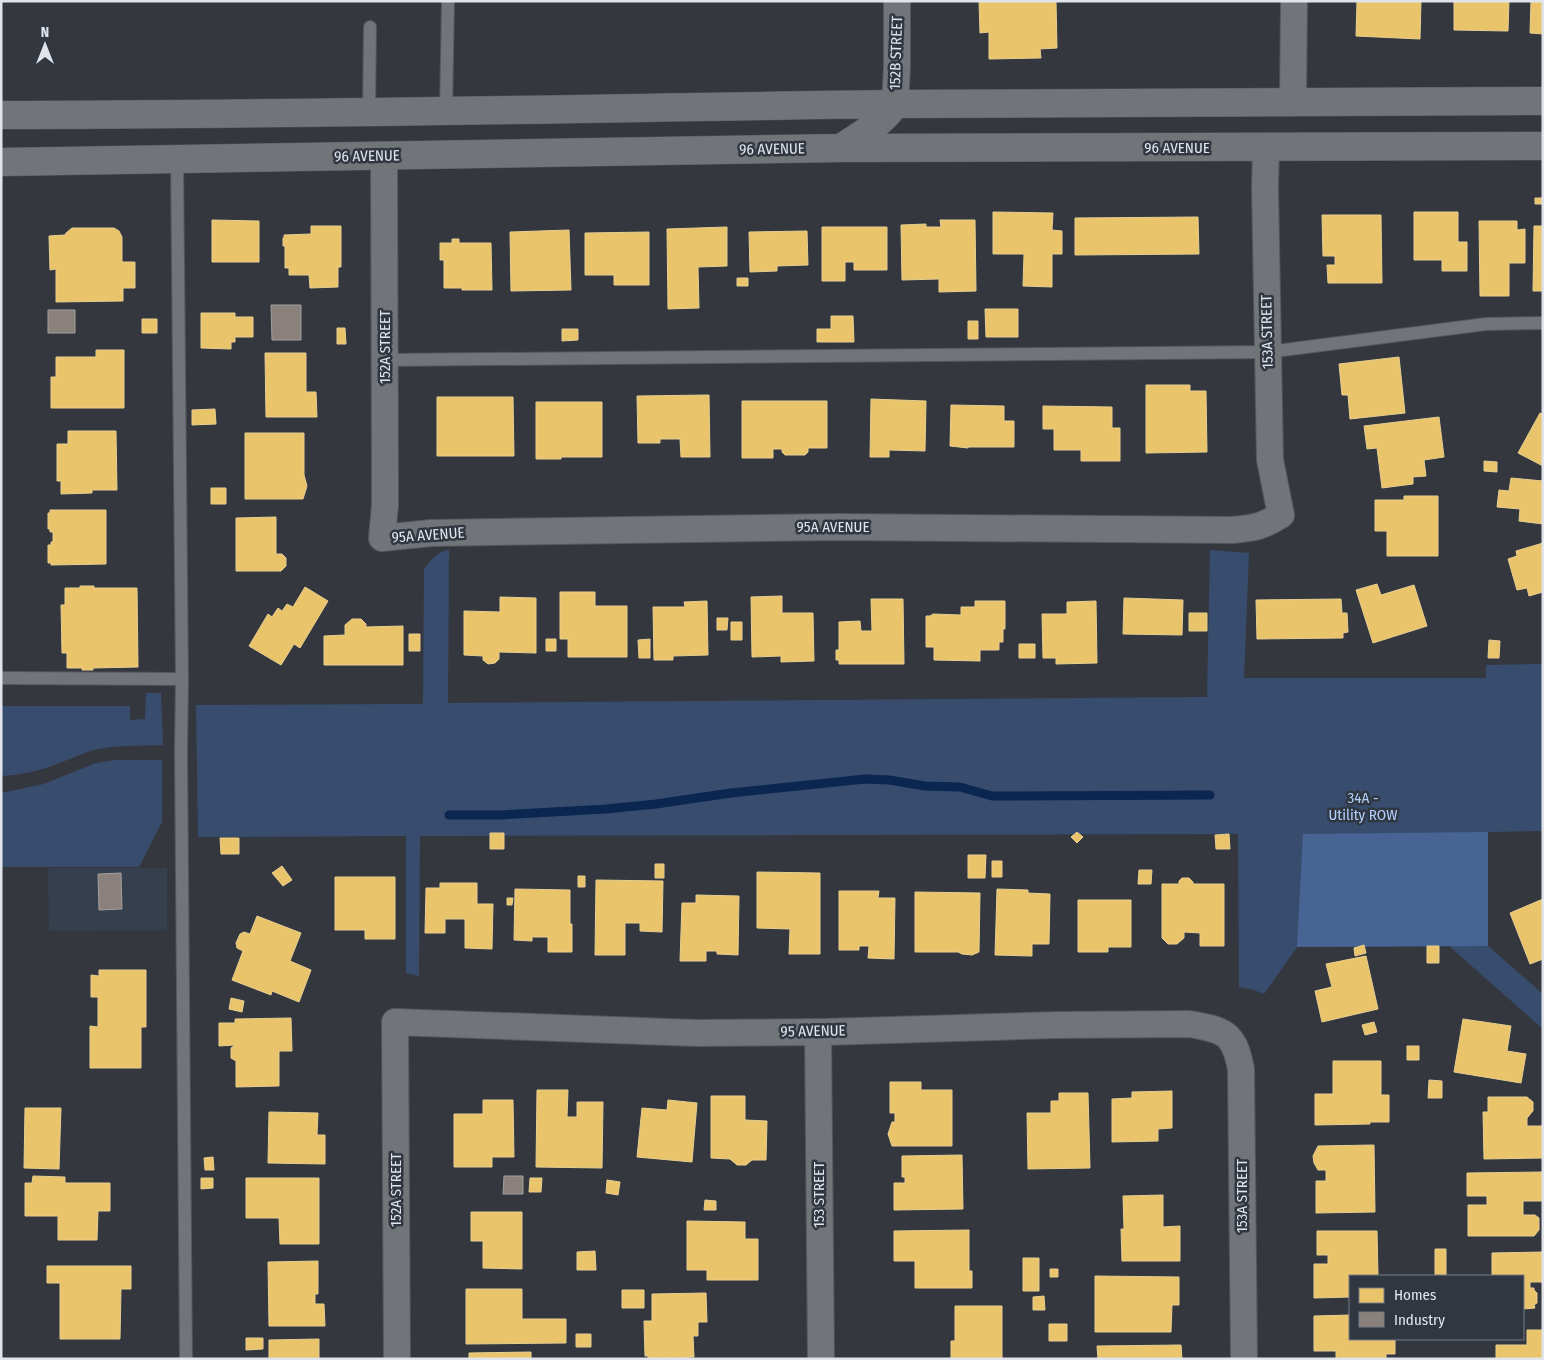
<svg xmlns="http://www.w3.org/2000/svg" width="1544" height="1360" font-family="'Fira Sans Condensed',sans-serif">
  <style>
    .built { fill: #363f4d }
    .green { fill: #384d6e }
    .forest { fill: #476494 }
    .homes { fill: #e9c46a; stroke: #e7ce91 }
    .industry { fill: #8a817c; stroke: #a49f9d }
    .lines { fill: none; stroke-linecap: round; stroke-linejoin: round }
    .stream { stroke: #0b2651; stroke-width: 9 }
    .lane-casing { stroke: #54575c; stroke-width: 14 }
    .street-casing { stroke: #54575c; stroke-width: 28 }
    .secondary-casing { stroke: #54575c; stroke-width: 29 }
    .lane { stroke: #717478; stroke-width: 12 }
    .street { stroke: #717478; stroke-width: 26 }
    .secondary { stroke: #717478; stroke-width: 28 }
    .labels { text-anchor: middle; stroke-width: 5; stroke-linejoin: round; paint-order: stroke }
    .street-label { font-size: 15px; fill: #e1e5eb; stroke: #313741 }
    .park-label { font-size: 15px; fill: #b1cffe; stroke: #313741 }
  </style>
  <rect width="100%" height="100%" fill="#34383e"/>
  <path class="built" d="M48,868H167V930L49,931Z"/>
  <path class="green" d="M449,550L448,703L1207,697L1210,550L1249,553L1244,678H1486V665L1543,664V831L1488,832V946L1543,994V1029L1449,946L1297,947L1264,994L1254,990L1239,987L1238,834L420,836L419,976L406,973V836L198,837L196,705L423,704L424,569C431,560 438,551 449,550Z
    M146,693H161L163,745C140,746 115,745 93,750C81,754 70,759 57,764C39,771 21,775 1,776V706H130V720L145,719Z
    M115,760H162V822L139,867H1V793L44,784L96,763Z"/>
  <path class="forest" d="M1488,832V946L1297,947L1303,834Z"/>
  <path class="homes" d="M979,1H1056L1057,48L1040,49L1041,58L989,59V32L980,33Z
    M1357,1H1421L1420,39L1356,36Z
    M1454,1H1509L1508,31L1454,30Z
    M1531,1H1543V34L1530,33Z
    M1535,198H1543V204H1535Z
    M993,212L1053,213L1052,230L1062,231V254H1052V287L1023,286L1024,254H993Z
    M1414,212H1458V242H1467V271H1442V260H1414Z
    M1322,215H1381L1382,283H1328L1327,265H1335V256H1323Z
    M1198,217L1199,254L1075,255V218Z
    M212,220L259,221V262H212Z
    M940,220H975L976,291L939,292V279L902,280L901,225L926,224V227H941Z
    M1479,221H1517V230L1525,229V263H1509V296H1480Z
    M311,226H341V267H338V287L310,288L309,275H289V268H285V246H283V238H284V235L311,234Z
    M1534,226H1543V291H1533Z
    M727,227V266L698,267L699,308L668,309L667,229Z
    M822,227H887V270H854V262H845V281H822Z
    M72,228H114L119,231L122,237V262H135V288H123V301L56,302V269L50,270L49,236L65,235L66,233Z
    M569,230L571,290L511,291L510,232Z
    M807,231L808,265L777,266V271L750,272L749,232Z
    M649,232V285H614V275H585V233Z
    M452,239H459V243H491L492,290H462V288H444V260H440V243H452Z
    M737,278H748V286H737Z
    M985,309H1018V337H986Z
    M201,313H235V317H253V337H235V342H231V349L201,348Z
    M831,316H853L854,342H817V329H831Z
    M142,319H157V333H142Z
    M968,321H978V339H968Z
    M337,328H345L346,344H337Z
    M562,329H578V340L562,341Z
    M96,350H124V408H51V377H56V357H96Z
    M265,353H306V392H316L317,417H266Z
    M1399,357L1405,413L1350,419L1348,395H1342L1339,364Z
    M1146,385H1190V391H1206L1207,452L1146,453Z
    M709,395L710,457H681L680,439H660V443H638L637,396Z
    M437,397H513L514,456H437Z
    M871,399L926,401L925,451L889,450V457H870Z
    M742,401H827V448H808V452L805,455H785L782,452V449H773V458H742Z
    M536,402H602V457H561V459H536Z
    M951,405L1004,406V421H1014V447H968V448L950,446Z
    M1043,406L1112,407V428H1120V461H1081V450H1054V429H1043Z
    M215,409L216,424L192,425V410Z
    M1540,413L1543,414V466L1518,453Z
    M1439,417L1444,457L1424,460L1426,476L1413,477V484L1382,488L1377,448L1367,449L1364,426Z
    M68,431H116L117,490H92V493L61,494V481H57V444H68Z
    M245,433H304V475L307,486L303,499H245Z
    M1484,461L1497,462V472L1484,471Z
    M1511,478L1543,481V524L1519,521L1520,509L1497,507L1499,490L1509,491Z
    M211,488H226V504H211Z
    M1404,496H1438V556H1387V531H1375V500H1404Z
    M50,510H106V564L51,565V563H48V545H51V542H53V532H50V529H48V513H50Z
    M276,517V554H282L286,558V566L281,571H236V518Z
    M1543,543V592L1529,596L1527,588L1517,590L1508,559L1517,556L1516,551Z
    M1377,584L1381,595L1414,585L1427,626L1373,643L1356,590Z
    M80,586H94V588H137L138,667L93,668V670H82V668H67V653H62L61,605H65V588H80Z
    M305,587L328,601L300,648L294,644L281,665L249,646L268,614L272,617L278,608L282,611L287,604L293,607Z
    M560,592H595V606H627V657H568V639H560Z
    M782,596V613H813L814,661L781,662V656L752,657L751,597Z
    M500,597L536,598V653L499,652V659L495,663L488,664L483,660V656L464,655V611L500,612Z
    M1124,598L1183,600L1182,635L1123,634Z
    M871,599H903L904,664H839V660H836V650H839V622L860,621L861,631H872Z
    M1341,599L1342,613H1347L1348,632L1343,633V638L1257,639L1256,600Z
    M707,601L708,655L673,656V660H654L653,607H685L684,602Z
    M975,601H1005V629H1003V642H999V650H980V661L934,660V647H926V616H930L933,614L961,615V607H975Z
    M1096,601L1097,663L1056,664V658H1043L1042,614H1067V602Z
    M1189,613H1207V631H1189Z
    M717,618H728L727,630H717Z
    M352,619H361L366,624V627L403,626V665H324V636L345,635V625Z
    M731,622H742V640H731Z
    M409,634H420V651H409Z
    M546,639H556V651H546Z
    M650,639V658H639L638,640Z
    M1489,640L1500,641L1499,658H1488Z
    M1019,644H1035V658H1019Z
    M1077,832L1083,837L1077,843L1071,837Z
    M490,833H504V849H490Z
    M1229,834L1230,849H1216L1215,835Z
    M220,838H239V854H221Z
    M968,855H986L985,878H968Z
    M992,861H1002V877H992Z
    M655,864H664V878H655Z
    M282,866L292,880L283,886L272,873Z
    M1139,870H1152L1151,884H1138Z
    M757,872L820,873V954H789L790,929L757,928Z
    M578,876H585V887H578Z
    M335,877H395V939H365V930H335Z
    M1182,878H1189L1193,882V884H1224V946H1200V933L1184,932V938L1177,944H1168L1162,938V884H1179V881Z
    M596,880L663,881L662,932L640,931V923H625V955H595Z
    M440,883H477V904H493L492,949L465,948V919H445V933H425L426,888H440Z
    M515,889L570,890V924H572V952H548V937H532V941L514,940Z
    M997,889L1028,890V893L1050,894L1049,944H1032V956L995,955Z
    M839,891H879L878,898H895L894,959L868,958L869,946H859V950H839Z
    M915,892L980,893L979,952L972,955L962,954L958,952H915Z
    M696,895L739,896L738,955L717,954V951H706V961H680L682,903H696Z
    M507,898H513L512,905H507Z
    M1543,899V959L1530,964L1510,913Z
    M1078,900H1131V947H1108V952H1078Z
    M257,916L301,933L290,961L311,970L299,1002L272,991L271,995L232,980L243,951L237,948L236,943L240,934L244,932L250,934Z
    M1364,945L1366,953L1355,956L1354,948Z
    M1427,946H1439V963H1427Z
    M1366,956L1378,1009L1322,1022L1315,991L1332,987L1326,964Z
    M99,970H146V1027H141V1068H90V1026L98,1027V997H91V975L99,976Z
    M231,998L244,1001L242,1012L229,1009Z
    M291,1018L292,1051H279V1086L236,1087V1061L231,1058V1048L235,1045L219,1046V1023H235V1019Z
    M1463,1019L1511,1026L1507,1051L1526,1054L1521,1083L1454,1072Z
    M1374,1022L1377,1032L1365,1035L1362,1025Z
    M1407,1046H1419V1060H1407Z
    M1333,1061H1381V1095H1389V1122H1370V1124L1315,1125V1094H1333Z
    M1429,1080L1442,1081V1098H1428Z
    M890,1082H921V1090H952V1146H892L888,1134L892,1122H895V1113H890Z
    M537,1090H568L567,1117H577V1102H603L602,1168L536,1167Z
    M1172,1091V1128L1158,1129V1141L1112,1142V1099L1132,1098V1092Z
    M1059,1093H1088L1090,1168L1028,1169L1027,1113H1051V1101H1059Z
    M711,1096H745V1120L767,1121L766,1160H752L746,1165H737L730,1159L711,1158Z
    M1488,1097H1527L1533,1102V1111L1527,1118V1126H1543V1158L1484,1159L1483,1112H1488Z
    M483,1100H513L514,1157H492V1167H454V1114H483Z
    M668,1100L697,1103L692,1162L637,1157L642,1108L667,1110Z
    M25,1108H61L59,1169L24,1168Z
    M269,1112L318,1113L317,1135H325V1164L268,1163Z
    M1374,1145L1375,1212L1316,1213V1181H1326V1170H1318L1314,1163L1313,1156L1318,1146Z
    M962,1155L963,1209L894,1210V1183H905V1177H902V1156Z
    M213,1157L214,1170H205L204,1158Z
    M1543,1172V1201H1523V1215H1535L1539,1218V1230L1534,1236H1468V1205H1487V1196H1467V1173Z
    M33,1176L65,1177V1183H110V1211H98L97,1240H58V1216H25V1183H32Z
    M201,1178H213V1188L201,1189Z
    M246,1178H319V1244H280L279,1218H246Z
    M530,1178H542L541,1192H529Z
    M607,1180L620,1182L618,1195L606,1193Z
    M1163,1195V1227L1180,1226V1261H1122L1121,1229H1124L1123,1196Z
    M705,1200L716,1201V1210H704Z
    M471,1212H522V1269L483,1268V1241H471Z
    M687,1221L745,1222V1239H758V1280H707V1270H687Z
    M969,1230V1271H972V1288H915V1261H894V1231Z
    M1317,1231H1377L1378,1276H1350V1297L1314,1298V1264H1328V1255H1317Z
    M1435,1249H1446V1276H1435Z
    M595,1251L596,1270H577V1252Z
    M1543,1252V1282H1530V1288H1534V1290L1537,1293V1303L1534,1305L1535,1308L1523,1309V1276H1492V1253Z
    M1023,1258H1039V1291H1023Z
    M318,1261V1294H315V1304H324L325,1326H269L268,1262Z
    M47,1266H131V1289H121L120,1339H60V1283H47Z
    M1050,1269H1058V1277H1050Z
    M1095,1276L1179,1277V1305H1172L1171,1332H1095Z
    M466,1289H522V1319H566V1343L466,1344Z
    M622,1290H644V1308H622Z
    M706,1293L707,1322H698V1336H693L694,1357L648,1359V1356H645L644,1321H652V1294Z
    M1044,1296L1045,1310H1033V1297Z
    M955,1306H1002V1359H951V1341H955Z
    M1350,1315V1339H1395V1354H1386V1359H1336V1351H1314V1316Z
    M1049,1324H1067V1341H1049Z
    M1527,1330H1543V1359H1496V1345H1527Z
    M576,1334H591V1347H576Z
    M246,1338H263V1349L246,1350Z
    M319,1339V1359H269V1340Z
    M1181,1345L1182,1359H1098L1097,1346Z
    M531,1352V1359H469V1353Z"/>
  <path class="industry" d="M271,305H301V340H272Z
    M48,310H75V333H48Z
    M121,873L122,909L99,910L98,874Z
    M504,1176H523V1194H503Z"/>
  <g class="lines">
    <path class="stream" d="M449,815H500L606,809L656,804L731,793L865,779L889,780L925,786L960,787L992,796L1210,795"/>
    <defs>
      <path id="lane" d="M369,111L370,27
        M446,111L448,1
        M177,160L182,679L181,752L186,1359
        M385,360L1268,352L1486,324L1543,323
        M1,678L182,679"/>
      <path id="street" d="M1293,101L1294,1
        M895,104L897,67V1
        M384,156L385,472V505L382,538L431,533L836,527L1232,530C1254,528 1262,527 1281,515L1270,460L1265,187L1266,148
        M818,1032L821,1359
        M397,1359L395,1022L696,1033L823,1032L1057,1025L1189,1024C1224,1030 1234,1032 1241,1069L1244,1359"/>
      <path id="secondary" d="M1,115C298,115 595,108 892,104C1109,102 1326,101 1543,101
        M841,148C860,135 882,124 895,104
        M1,162L841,148L1543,146"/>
    </defs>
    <use href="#lane" class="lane-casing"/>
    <use href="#street" class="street-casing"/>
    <use href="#secondary" class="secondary-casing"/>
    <use href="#lane" class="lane"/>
    <use href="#street" class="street"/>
    <use href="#secondary" class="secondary"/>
  </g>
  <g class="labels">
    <g class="street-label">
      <text transform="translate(896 53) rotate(-88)" y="5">152B STREET</text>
      <text x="1177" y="153">96 AVENUE</text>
      <text transform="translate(772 149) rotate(-1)" y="5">96 AVENUE</text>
      <text transform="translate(367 156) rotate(-1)" y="5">96 AVENUE</text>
      <text transform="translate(1267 332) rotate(-91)" y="5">153A STREET</text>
      <text transform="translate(385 347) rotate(-90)" y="5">152A STREET</text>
      <text x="833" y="532">95A AVENUE</text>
      <text transform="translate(428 535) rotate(-4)" y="5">95A AVENUE</text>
      <text transform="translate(813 1031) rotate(-1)" y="5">95 AVENUE</text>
      <text transform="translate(396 1190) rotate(-90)" y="5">152A STREET</text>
      <text transform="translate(819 1195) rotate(-90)" y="5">153 STREET</text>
      <text transform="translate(1242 1196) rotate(-90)" y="5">153A STREET</text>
    </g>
    <g class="park-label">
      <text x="1363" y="803">34A -<tspan x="1363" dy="17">Utility ROW</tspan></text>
    </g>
  </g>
  <rect width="1544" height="1360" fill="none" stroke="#e1e5eb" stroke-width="5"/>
  <rect x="1349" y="1275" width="175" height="65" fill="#313741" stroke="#777d85"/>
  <rect x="1359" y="1288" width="25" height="15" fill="#e9c46a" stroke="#777d85"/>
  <text x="1394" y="1300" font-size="15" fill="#e1e5eb">Homes</text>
  <rect x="1359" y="1312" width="25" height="15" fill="#8a817c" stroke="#777d85"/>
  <text x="1394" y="1325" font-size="15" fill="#e1e5eb">Industry</text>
  <g transform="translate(45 45)" stroke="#313741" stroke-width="4" paint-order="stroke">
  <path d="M0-4L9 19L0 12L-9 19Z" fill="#e1e5eb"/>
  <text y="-8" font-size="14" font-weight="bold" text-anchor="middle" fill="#e1e5eb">N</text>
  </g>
</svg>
